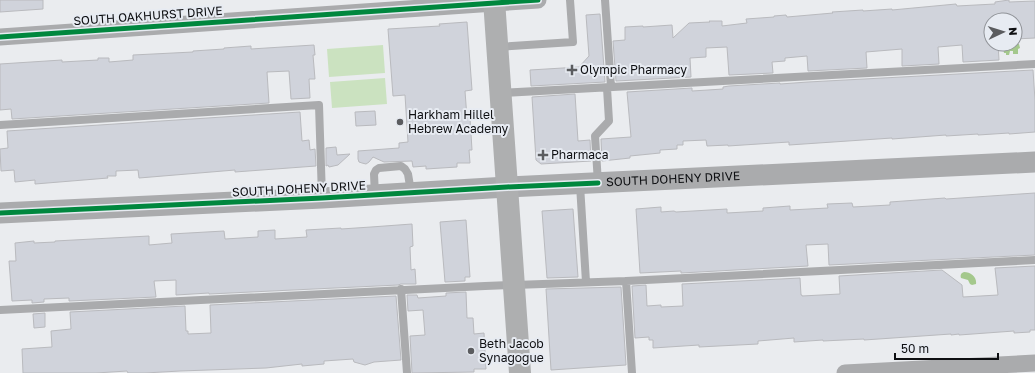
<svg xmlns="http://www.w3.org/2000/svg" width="1035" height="373" font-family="'Golos Text',sans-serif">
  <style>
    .green { fill: #cbe2c0 }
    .water { fill: #a4c88c }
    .building { fill: #d0d3db; stroke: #b9babe }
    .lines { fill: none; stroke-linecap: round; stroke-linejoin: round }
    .service { stroke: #aaabad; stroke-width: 8 }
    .minor { stroke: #aaabad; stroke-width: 17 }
    .tertiary { stroke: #aaabad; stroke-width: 21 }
    .primary { stroke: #aeafb0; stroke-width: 22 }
    .cycleway-casing { stroke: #e7ebf2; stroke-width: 8 }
    .cycleway { stroke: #00873e; stroke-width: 5 }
    .poi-dot { fill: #5b5c5f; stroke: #e7ebf2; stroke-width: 1.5 }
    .labels { text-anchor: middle; stroke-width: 4; stroke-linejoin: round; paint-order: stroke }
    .street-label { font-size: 12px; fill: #0e0f12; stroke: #e7ebf2 }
    .poi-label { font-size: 12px; fill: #0e0f12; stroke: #e7ebf2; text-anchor: start }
  </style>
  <rect width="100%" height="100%" fill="#eaecef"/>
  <path class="green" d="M383,45L385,73L329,77L327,49Z
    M385,78L387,104L332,108L330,82Z"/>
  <path class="water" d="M1015,43L1019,44L1020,48L1018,49V54H1013V51H1010L1009,55H1006V53H1004L1003,48L1001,47L1002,45Z
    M964,272C971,272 977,277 976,284L972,285L970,284L968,280L961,278C960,275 961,273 964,272Z"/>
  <path class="building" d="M0,0H43V9L0,12Z
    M1009,0V2L1035,1V38L1015,39V20H988L990,44H998L999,60L963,62L962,45L938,47L939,64L902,66V49L866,52L867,68L808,71L807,56L785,58V61L772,62L773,73L729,75L727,47L706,48V57L690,58L691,77L616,81L613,41L625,40V27L643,26V27L672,25L673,38L689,23L710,22L709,21H722V26L747,23L746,19L774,17V16L786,15L787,17L833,13L832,12L863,10V11L892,9V10L956,4L957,6L995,4V2Z
    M600,14L605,82L531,86L530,70L579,67L589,56L586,15Z
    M467,22L472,90L465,91L467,118H470L472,150H469L470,163H457V167L426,169V166L413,167L412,161L384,162L373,157L369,162L366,164L362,163L359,162L358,159V151L399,148V143L408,142L405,95L393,96L388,29L440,26L439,24Z
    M314,45L315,55H313L315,79H309L310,98L291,99L289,71L267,72L269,103L12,119L11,109L0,110V64L62,60V62L98,60V58H109V62L133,60V55L193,52V51L224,49V48L251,46V49Z
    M1033,70L1035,100V132L1009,134V133L978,135V134L946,136V135L892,139V138L789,145V142L728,146V145L707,146L706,140L683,141V145H677V149L660,150V153L630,156V158L602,161L601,139L631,137L627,92L692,88V91L708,90L723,89V87L729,86L780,83V84L808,82Z
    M575,94L578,141L590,140L591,161L541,164L536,160L532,97Z
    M375,111L376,125L356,126L355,112Z
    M300,112L302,141L309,140L310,150L315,149L316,166L235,172V170L139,178L138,170L116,171V176H107L108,178L35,184V180L15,182L14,170L1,171L0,149L8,148L7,131Z
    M336,147L337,155L350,154L338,165L329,167L328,165L326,166V148Z
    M1035,193V255L829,265L828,244L806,245L808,266L681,273V271L640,273L636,209L661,207V212L674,211L676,212L727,209V213L763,211V208L790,206V210L828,208L827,204L852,203L853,207L890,205V202L945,198L946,199Z
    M573,209L578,277L547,278L542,211Z
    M466,220L470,277H465V281L445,282L440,222Z
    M412,224L413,246L410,247L411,270L415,269L416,284H401L398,285L209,294V293L176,295V280L154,281L156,297L69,301V298L44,299V302L32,303V300L12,301L9,261H16L15,243L34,241V243L55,242V241L149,236V245L172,243L171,234L224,231L225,239L258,237V231L275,230V239L307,237L306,230L341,228V229L371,227Z
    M1035,266V330H1030V332L1014,333V331L959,335V334L951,335V334L864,340V339L823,341V340L794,342V338L758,341V344L699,347V345L653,348V340H649V337L635,338L632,286L646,285L647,306L661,305V307L683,306L682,284L800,278L801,295H802V296L840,294L839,276L942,270L962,285L963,297L998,295L995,268Z
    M621,287L626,365L551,370L546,289Z
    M466,292L467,318H473L474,334L484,333L486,369H474V372L412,373L410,336L425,335L423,310L408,311L407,295H417L418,298L446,296V293Z
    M396,296L401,360L374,362L365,365L354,362L353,359L324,361V364L302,366V364L266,368L180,371L145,373H128L127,371L96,373H23L22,349L52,347L51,331L71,329L70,312L185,306L186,331H188V334L211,333L210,305Z
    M45,313V327L34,328L33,314Z"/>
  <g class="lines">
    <path class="service" d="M605,0L611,87
      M498,47L573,42L570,0
      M501,93L1035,64
      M0,125L319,105L322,197
      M598,183L595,136L609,121L607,88
      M580,185L586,282
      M375,195L374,174L376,170L379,168L401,166L405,169L408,174L411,192
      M626,281L632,373
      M401,289L407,373
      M0,310L485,286L626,281L1035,260"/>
    <path class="minor" d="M0,37L538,0
      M845,373L1035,363"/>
    <path class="tertiary" id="s1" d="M0,213L322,198L507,187L1035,162"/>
    <path class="primary" d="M494,0L520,373"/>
    <defs>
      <path id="cycleway" d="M0,37L538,0
        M0,213L322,198L507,187L598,183"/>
    </defs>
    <use href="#cycleway" class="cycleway-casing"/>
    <use href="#cycleway" class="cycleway"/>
  </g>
  <g class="poi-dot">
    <path d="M570 64h4v4h4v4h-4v4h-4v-4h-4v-4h4z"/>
    <circle cx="400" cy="122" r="4"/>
    <path d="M541 149h4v4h4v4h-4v4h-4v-4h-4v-4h4z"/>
    <circle cx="471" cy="351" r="4"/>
  </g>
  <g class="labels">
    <g class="street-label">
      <text transform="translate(148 16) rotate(-4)" y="4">SOUTH OAKHURST DRIVE</text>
      <text dy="4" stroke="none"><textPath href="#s1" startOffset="674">SOUTH DOHENY DRIVE</textPath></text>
      <text transform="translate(299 189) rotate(-3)" y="4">SOUTH DOHENY DRIVE</text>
    </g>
    <g class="poi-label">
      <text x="580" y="74">Olympic Pharmacy</text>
      <text x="408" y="119">Harkham Hillel<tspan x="408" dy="14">Hebrew Academy</tspan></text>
      <text x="551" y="159">Pharmaca</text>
      <text x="479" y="348">Beth Jacob<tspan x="479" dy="14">Synagogue</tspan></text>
    </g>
  </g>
  <g transform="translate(1003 32) rotate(86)"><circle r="19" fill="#e7ebf2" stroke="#909398"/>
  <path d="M0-3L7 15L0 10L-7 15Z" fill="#5b5c5f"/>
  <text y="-6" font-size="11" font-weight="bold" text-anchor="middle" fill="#0e0f12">N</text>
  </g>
  <path d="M895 353v6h103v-6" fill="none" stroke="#0e0f12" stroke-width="2"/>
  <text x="901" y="353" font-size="12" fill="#0e0f12" stroke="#e7ebf2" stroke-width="3" paint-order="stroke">50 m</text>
</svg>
